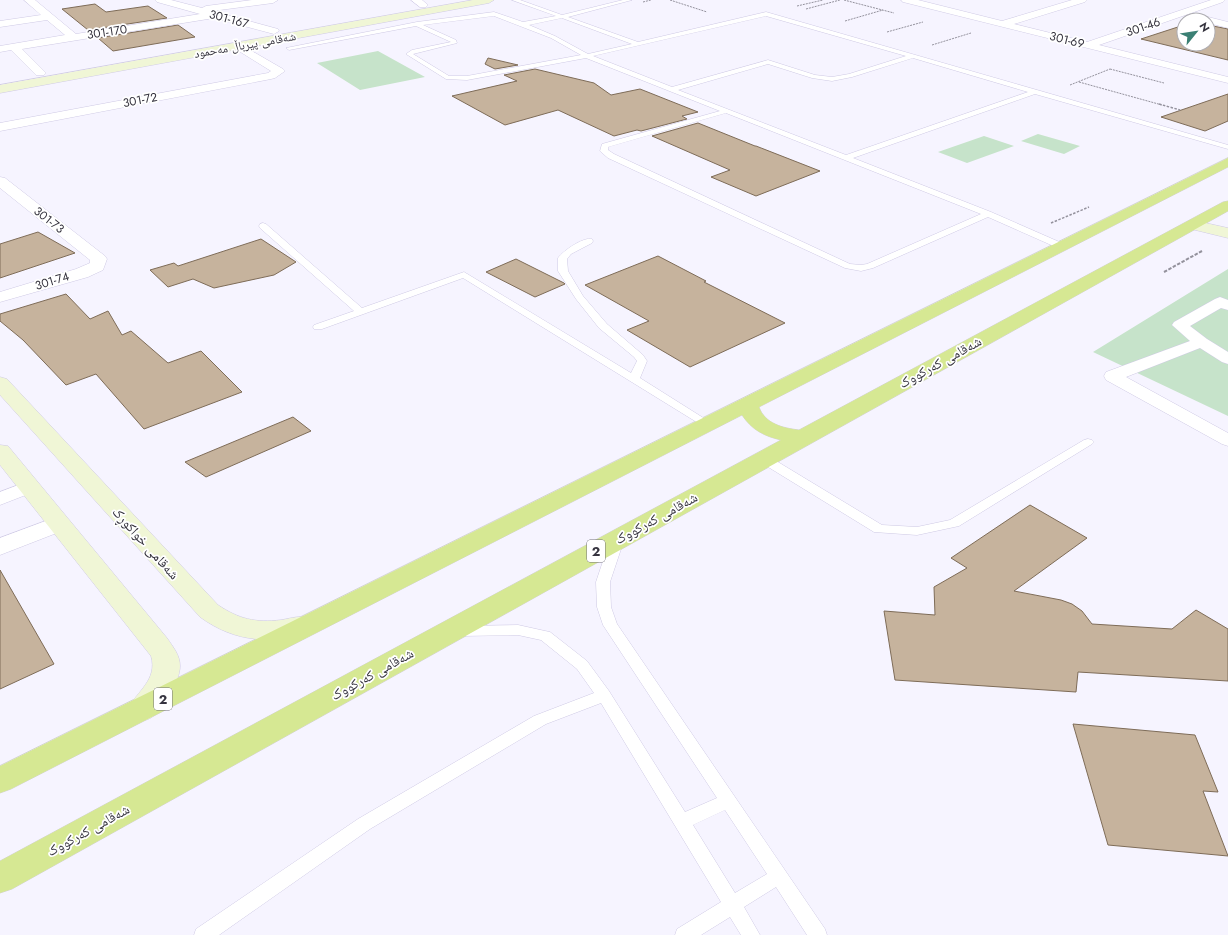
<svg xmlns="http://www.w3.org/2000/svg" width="1228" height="935" font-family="Jost,'Noto Naskh Arabic',sans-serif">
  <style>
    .green { fill: #c6e3ca }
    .building { fill: #c6b39d; stroke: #7e6c58 }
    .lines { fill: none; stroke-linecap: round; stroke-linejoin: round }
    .service-casing { stroke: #cfcae5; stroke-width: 1 }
    .pedestrian-casing { stroke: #cfcae5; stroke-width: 1 }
    .minor-casing { stroke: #cfcae5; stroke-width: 1 }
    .secondary-casing { stroke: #cfcae5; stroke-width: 1 }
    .trunk-casing { stroke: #d3d2d5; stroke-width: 1 }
    .path-far2 { stroke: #94929d; stroke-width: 1; stroke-dasharray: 2 1; stroke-linecap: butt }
    .path-far1 { stroke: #94929d; stroke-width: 1.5; stroke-dasharray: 2.5 1.5; stroke-linecap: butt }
    .path { stroke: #94929d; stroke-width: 2; stroke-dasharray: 3.5 1.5; stroke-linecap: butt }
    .service { fill: #fff; fill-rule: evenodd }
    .pedestrian { fill: #fff; fill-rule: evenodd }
    .minor { fill: #fff; fill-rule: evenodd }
    .secondary { fill: #f0f6d6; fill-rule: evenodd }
    .trunk { fill: #d6e893; fill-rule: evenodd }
    .labels { text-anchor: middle; stroke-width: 3.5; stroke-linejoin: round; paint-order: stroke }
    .far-street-label { font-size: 12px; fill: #35333e; stroke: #fff }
    .shield { fill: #fff; stroke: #727078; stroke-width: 1 }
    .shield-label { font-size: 13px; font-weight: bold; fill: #35333e }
    .street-label { font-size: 14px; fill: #35333e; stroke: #fff }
  </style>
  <rect width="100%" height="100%" fill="#f6f4ff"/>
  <path class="green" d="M378,51L425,77L360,90L317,63Z
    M1038,134L1080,146L1064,154L1021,141Z
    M984,136L1014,146L967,163L938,152Z
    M1228,269V416L1093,352Z"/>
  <path class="building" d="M95,4L106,12L148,6L167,18L88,30L62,9Z
    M178,25L195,37L113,51L98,38Z
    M1184,25V44H1208V25L1228,29V60L1141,39Z
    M488,58L518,65L495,69L485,64Z
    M535,69L594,83L611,95L640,89L698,112L682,116L687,119L641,131L637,130L614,136L558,110L505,125L452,96L517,81L504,75Z
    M1228,94V121L1205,131L1161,117Z
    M698,123L755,146H756L820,171L756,196L711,177L730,170L652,136Z
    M38,232L75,253L0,278V244Z
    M261,239L296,262L274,275L214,288L193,279L168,287L150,270L174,263L178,266Z
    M658,256L706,281L704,282L785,323L690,367L627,330L649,321L585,285Z
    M516,259L564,283L565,284L535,297L486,272Z
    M66,294L90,319L108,311L122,335L131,331L168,363L201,351L242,392L144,429L96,374L66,385L23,340L0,321V314Z
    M293,417L311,431L206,477L185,462Z
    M1030,505L1087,538L1014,591L1061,600L1072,604L1082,611L1092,624L1172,629L1196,610L1228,629V681L1078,672L1076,692L895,680L884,611L935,615L934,587L967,568L951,558Z
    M0,570L54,664L0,689Z
    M1073,724L1195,735L1218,792L1203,791L1228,856L1108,845Z"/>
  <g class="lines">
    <defs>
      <path id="service" d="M512,0H520L562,15L623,0H632L568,17L638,42L766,12L1228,145V149L1035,94L853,158L991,212L1064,244L1065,246L1064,248H1058L988,217L873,268L861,271L845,268L608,158L600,151L602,144L720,111L586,58L467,80L446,79L406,54L412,50L451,42L416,26L289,50L286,48L417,22L494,12L523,22L556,16ZM494,16L551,38L581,55L467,76H449L413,54L457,43L456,40L423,25ZM766,16L906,56L849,74L832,77L815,75L768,60L672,87L593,56ZM562,18L632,44L588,54L555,36L529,25ZM913,58L1028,92L846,155L678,90L768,64L812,78L832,81L852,77ZM726,113L981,214L867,264L861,265L850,264L614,154L608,150V147Z
        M263,223L266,224L362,308L464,272L631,373L637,361L634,357L599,328L576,299L558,271V258C563,251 583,237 592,239L593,241L592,243L571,254L567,259L568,271L583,296L607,324L643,355L647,361L640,378L713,424L711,426H703L463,278L322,329H314L313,327L314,325L354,311L260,228L259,226L260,224Z
        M1088,439L1092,440L1094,442L1092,444L959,526L917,535L874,532L760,462L758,459L760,456H768L882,525L917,527L950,520L1084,440Z
        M617,536L622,537L624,540L610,582L611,607L617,624L825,929L827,935H807L776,887L744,907L760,935H741L730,917L701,935H675L677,929L721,902L601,703L546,724L370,829L219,935H194L196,929L358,819L534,716L594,693L577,669L541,640L518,635L460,636L455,635L453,631L455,627L460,626L518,625L545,631L550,632L587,661L609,691L685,812L717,798L603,625L597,607L596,582L610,540L612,537ZM725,810L767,874L735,893L693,825Z"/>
      <path id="pedestrian" d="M1220,297L1228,300V310L1221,308L1190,326L1207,339L1228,352V364L1222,362L1200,348L1126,377L1228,433V446L1222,444L1106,380L1104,376L1106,372L1190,341L1172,325L1174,322L1215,299Z
        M29,481L36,483L39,487L36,491L0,505V492Z"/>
      <path id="minor" d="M24,0H35L76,34L200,14L157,2L155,0H171L202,8L206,6L252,0H278L273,3L212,11L278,29L279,31L274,34L214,18L22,49L46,73L44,75H36L11,50L0,52V46L65,35L47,20L0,27V21L41,15Z
        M411,0H422L428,5L426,7H420Z
        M901,0H918L1002,21L1072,0H1087L1085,2L1014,24L1087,42L1211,0H1225L1223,2L1099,45L1228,77V83L903,2Z
        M1208,17L1228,22V28L1208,23V20H1203Z
        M238,43L283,69L285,71L275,78L271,79L0,131V123L268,73L271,71L234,48L233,46Z
        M0,177L5,178L105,256L107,259L103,270L88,277L0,302V292L76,269L90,263V260L0,188Z
        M59,516L67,519L71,524L67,529L0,555V538Z"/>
      <path id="secondary" d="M473,0H494L489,3L0,93V85Z
        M1192,220L1228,228V238L1187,228L1184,225L1187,222Z
        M0,377L7,379L218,605C239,619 255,623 281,620C293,618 300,615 312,618L316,625L312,632C271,644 236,643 200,617L0,395Z
        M0,445L8,446L167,638C173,647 180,655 180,666C180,681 164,708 152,717C145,722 138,720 131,718L127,710C137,691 158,680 151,656L0,465Z"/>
      <path id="trunk" d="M1228,158V167L759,407C765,424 783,428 799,430L1223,202L1228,201V211L12,889L0,893V861L781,440C764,436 752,430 742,415L11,789L0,793V766Z"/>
    </defs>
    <use href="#service" class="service-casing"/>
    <use href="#pedestrian" class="pedestrian-casing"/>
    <use href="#minor" class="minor-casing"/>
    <use href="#secondary" class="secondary-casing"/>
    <use href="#trunk" class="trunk-casing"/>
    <path class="path-far2" d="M670,0L707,12
      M844,0L894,13
      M643,2L651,0
      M797,6L823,0
      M806,9L840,0
      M845,21L883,10
      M887,32L923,22
      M932,45L971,33
      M1110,69L1164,83
      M1079,82L1162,105
      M1070,85L1110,69"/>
    <path class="path-far1" d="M1159,104L1180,110
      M1051,223L1089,207"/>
    <path class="path" d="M1164,272L1202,251"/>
    <use href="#service" class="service"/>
    <use href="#pedestrian" class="pedestrian"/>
    <use href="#minor" class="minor"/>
    <use href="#secondary" class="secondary"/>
    <use href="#trunk" class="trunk"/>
  </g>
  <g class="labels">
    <g class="far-street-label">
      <text transform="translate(229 19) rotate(15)" y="4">301-167</text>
      <text transform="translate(1143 27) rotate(-19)" y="4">301-46</text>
      <text transform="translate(107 32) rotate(-9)" y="4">301-170</text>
      <text transform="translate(1067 40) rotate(14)" y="4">301-69</text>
      <text transform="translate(245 45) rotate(-10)" y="4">شەقامی پیرباڵ مەحمود</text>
      <text transform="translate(140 100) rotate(-11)" y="4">301-72</text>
      <text transform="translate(49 220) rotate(38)" y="4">301-73</text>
      <text transform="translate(52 281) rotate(-17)" y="4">301-74</text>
    </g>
    <g class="shield">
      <rect x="587" y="540" width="18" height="22" rx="3"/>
      <rect x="154" y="688" width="18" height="22" rx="3"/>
    </g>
    <g class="shield-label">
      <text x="596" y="556">2</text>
      <text x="163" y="704">2</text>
    </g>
    <g class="street-label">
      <text transform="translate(940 362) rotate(-29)" y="5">شەقامی کەرکووک</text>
      <text transform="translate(656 518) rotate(-29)" y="5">شەقامی کەرکووک</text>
      <text transform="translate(146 543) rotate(48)" y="5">شەقامی خواکوڕک</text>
      <text transform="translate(372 674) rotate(-29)" y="5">شەقامی کەرکووک</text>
      <text transform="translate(88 830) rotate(-29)" y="5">شەقامی کەرکووک</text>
    </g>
  </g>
  <g transform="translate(1196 32) rotate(60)"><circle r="19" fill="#ffffff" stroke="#aeadb2"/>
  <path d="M0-3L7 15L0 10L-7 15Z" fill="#3b8074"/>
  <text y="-6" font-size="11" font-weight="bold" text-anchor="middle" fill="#35333e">N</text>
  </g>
</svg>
